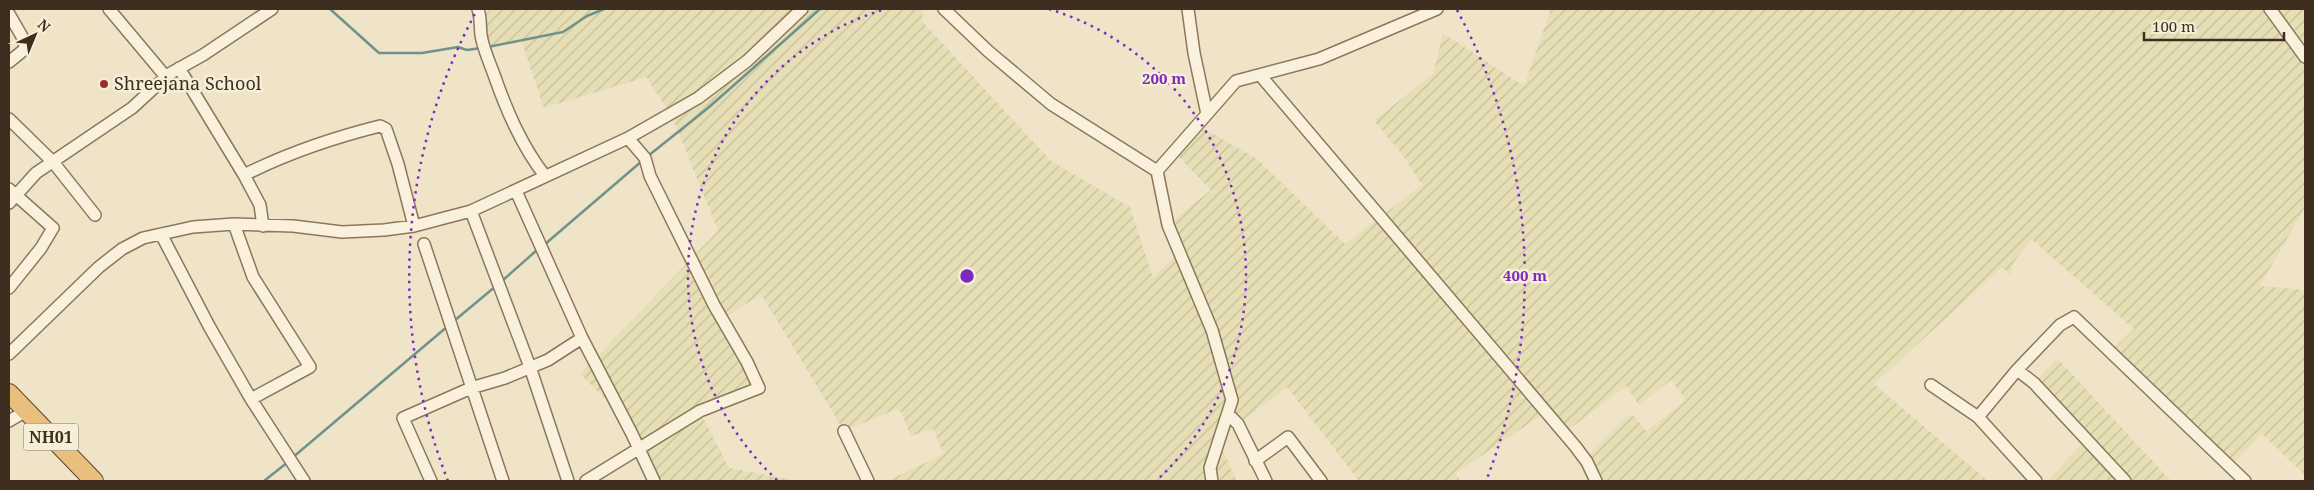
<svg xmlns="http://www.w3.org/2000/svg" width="2314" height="490" font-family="'Noto Serif',serif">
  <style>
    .farmland { fill: url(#farmland-furrows) }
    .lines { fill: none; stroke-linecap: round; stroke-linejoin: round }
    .stream { stroke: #6f938a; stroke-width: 2.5 }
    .minor-casing { stroke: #8d765c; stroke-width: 14 }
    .trunk-casing { stroke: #5b4430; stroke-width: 20 }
    .minor { stroke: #faf1dc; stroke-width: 11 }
    .trunk { stroke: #eabe7c; stroke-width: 18 }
    .ring { fill: none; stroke: #7b2cbf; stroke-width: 2.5; stroke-dasharray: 2.5 5 }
    .poi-dot { fill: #9e2a2b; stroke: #f7eed8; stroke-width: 2 }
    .labels { text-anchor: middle; stroke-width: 5; stroke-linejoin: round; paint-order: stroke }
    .shield { fill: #f7eed8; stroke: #756857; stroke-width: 1 }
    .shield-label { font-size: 16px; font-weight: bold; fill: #3d2e20 }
    .poi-label { font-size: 18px; fill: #3d2e20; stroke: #f7eed8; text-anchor: start }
    .centre { fill: #7b2cbf; stroke: #f7eed8; stroke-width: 2.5 }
    .ring-label { font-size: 15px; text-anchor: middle; font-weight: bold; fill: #7b2cbf; stroke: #f7eed8; stroke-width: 5; stroke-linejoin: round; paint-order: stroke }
  </style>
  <defs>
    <pattern id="farmland-furrows" width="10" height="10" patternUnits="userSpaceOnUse" patternTransform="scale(1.25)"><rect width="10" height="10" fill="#e6deb5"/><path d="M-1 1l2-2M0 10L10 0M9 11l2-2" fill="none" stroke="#c6bf9b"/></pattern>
  </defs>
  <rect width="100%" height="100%" fill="#f0e4c8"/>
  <path class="farmland" d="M491,9H923L922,21L1051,161L1130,207L1153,278L1179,252L1168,225L1211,190L1174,152L1197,125L1256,158L1345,244L1422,185L1402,154L1374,121L1433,74L1443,33L1524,86L1551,9H2305V207L2260,286L2305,290V475L2262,434L2230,467L2110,352L2134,329L2031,239L2014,262L2010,275L2002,267L1874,384L1988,481H1596L1589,464L1590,454L1620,423L1632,414L1646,431L1686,400L1671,380L1639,405L1626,386L1564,433L1546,412L1456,473L1460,481H1359L1287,387L1238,424L1228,414L1218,441L1237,481H887L944,454L933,429L911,436L901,412L897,409L844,431L761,294L723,319L759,388L700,412L729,468L798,481H654L622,415L580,374L718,231L672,116L646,77L544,108L521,40L485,48L481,18Z
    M2057,358L2171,481H2047L2087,439L2034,383Z"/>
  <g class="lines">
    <path class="stream" d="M330,9L379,53H422L458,47L467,50L481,48
      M488,47L563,32L587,16L604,9
      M648,156L708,108L820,9
      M544,245L642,161
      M502,281L537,250
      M454,321L496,286
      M292,458L448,326
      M264,481L288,462"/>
    <defs>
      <path id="minor" d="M109,9L166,77
        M478,9C481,18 480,26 481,35C483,48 489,61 493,72C506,109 521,145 545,176
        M944,9L988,51L1051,104L1157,171
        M1188,9L1194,53L1207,114
        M2270,9L2305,57
        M9,14L24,40L25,49L9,62
        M179,68L244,175L260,205L263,226
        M1260,75L1575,446L1587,462L1596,481
        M9,119L53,162L95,215
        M244,175C288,153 332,138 380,126L386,129L398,164L414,226
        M9,189L53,228L41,248L9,288
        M516,191L582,338L632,434L654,481
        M9,203L36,173L132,108L169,74L203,55L272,9
        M471,211L530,367L568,481
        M161,234L209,326L251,399L310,367L253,277L234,224
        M424,244L503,481
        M9,354L99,267L122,249L143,238L193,227L234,224L293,226L342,232L384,230L414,226L471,211L628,138L698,98L747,61L802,9
        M2017,370L2060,325L2074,317L2245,481
        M1931,385L1978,417L2036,481
        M251,399L304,481
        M1228,414L1238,424L1266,481
        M1978,417L2017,370L2034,383L2125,481
        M9,421L26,411
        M844,431L868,481
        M1255,461L1288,437L1321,481
        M431,481L403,418L471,388L505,378L548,360L582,338
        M586,481L700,411L759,388L747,362L714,305L650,176L645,158L628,138
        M1212,481L1210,468L1232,400L1212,330L1168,225L1157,171L1236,81L1319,59L1437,9"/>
      <path id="trunk" d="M9,393L94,481"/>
    </defs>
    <use href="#minor" class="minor-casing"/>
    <use href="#trunk" class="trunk-casing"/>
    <use href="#minor" class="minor"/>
    <use href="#trunk" class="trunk"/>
  </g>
  <g class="ring">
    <path d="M777 480A279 279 0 0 1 885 9M1049 9A279 279 0 0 1 1157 480"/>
    <path d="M448 481A558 558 0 0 1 477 10M1457 10A558 558 0 0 1 1486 481"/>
  </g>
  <circle class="poi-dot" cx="104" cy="84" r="5"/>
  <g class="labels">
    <rect class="shield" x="23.5" y="423.5" width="55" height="27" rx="4"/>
    <g class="shield-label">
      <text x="51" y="443">NH01</text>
    </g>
    <g class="poi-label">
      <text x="114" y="90">Shreejana School</text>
    </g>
  </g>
  <circle cx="967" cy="276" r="8" class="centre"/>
  <g class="ring-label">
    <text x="1164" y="84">200 m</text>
    <text x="1525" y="281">400 m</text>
  </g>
  <rect width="2314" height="490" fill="none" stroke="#3d2e20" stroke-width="20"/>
  <g transform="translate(35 35) rotate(44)" stroke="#f7eed8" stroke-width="4" paint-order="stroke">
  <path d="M0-4L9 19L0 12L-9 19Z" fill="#3d2e20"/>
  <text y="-8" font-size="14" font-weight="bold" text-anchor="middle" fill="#3d2e20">N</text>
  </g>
  <path d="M2144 32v8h140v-8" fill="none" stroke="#3d2e20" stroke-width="2.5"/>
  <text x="2152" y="32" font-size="15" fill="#3d2e20" stroke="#f7eed8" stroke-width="4" paint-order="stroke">100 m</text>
</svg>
